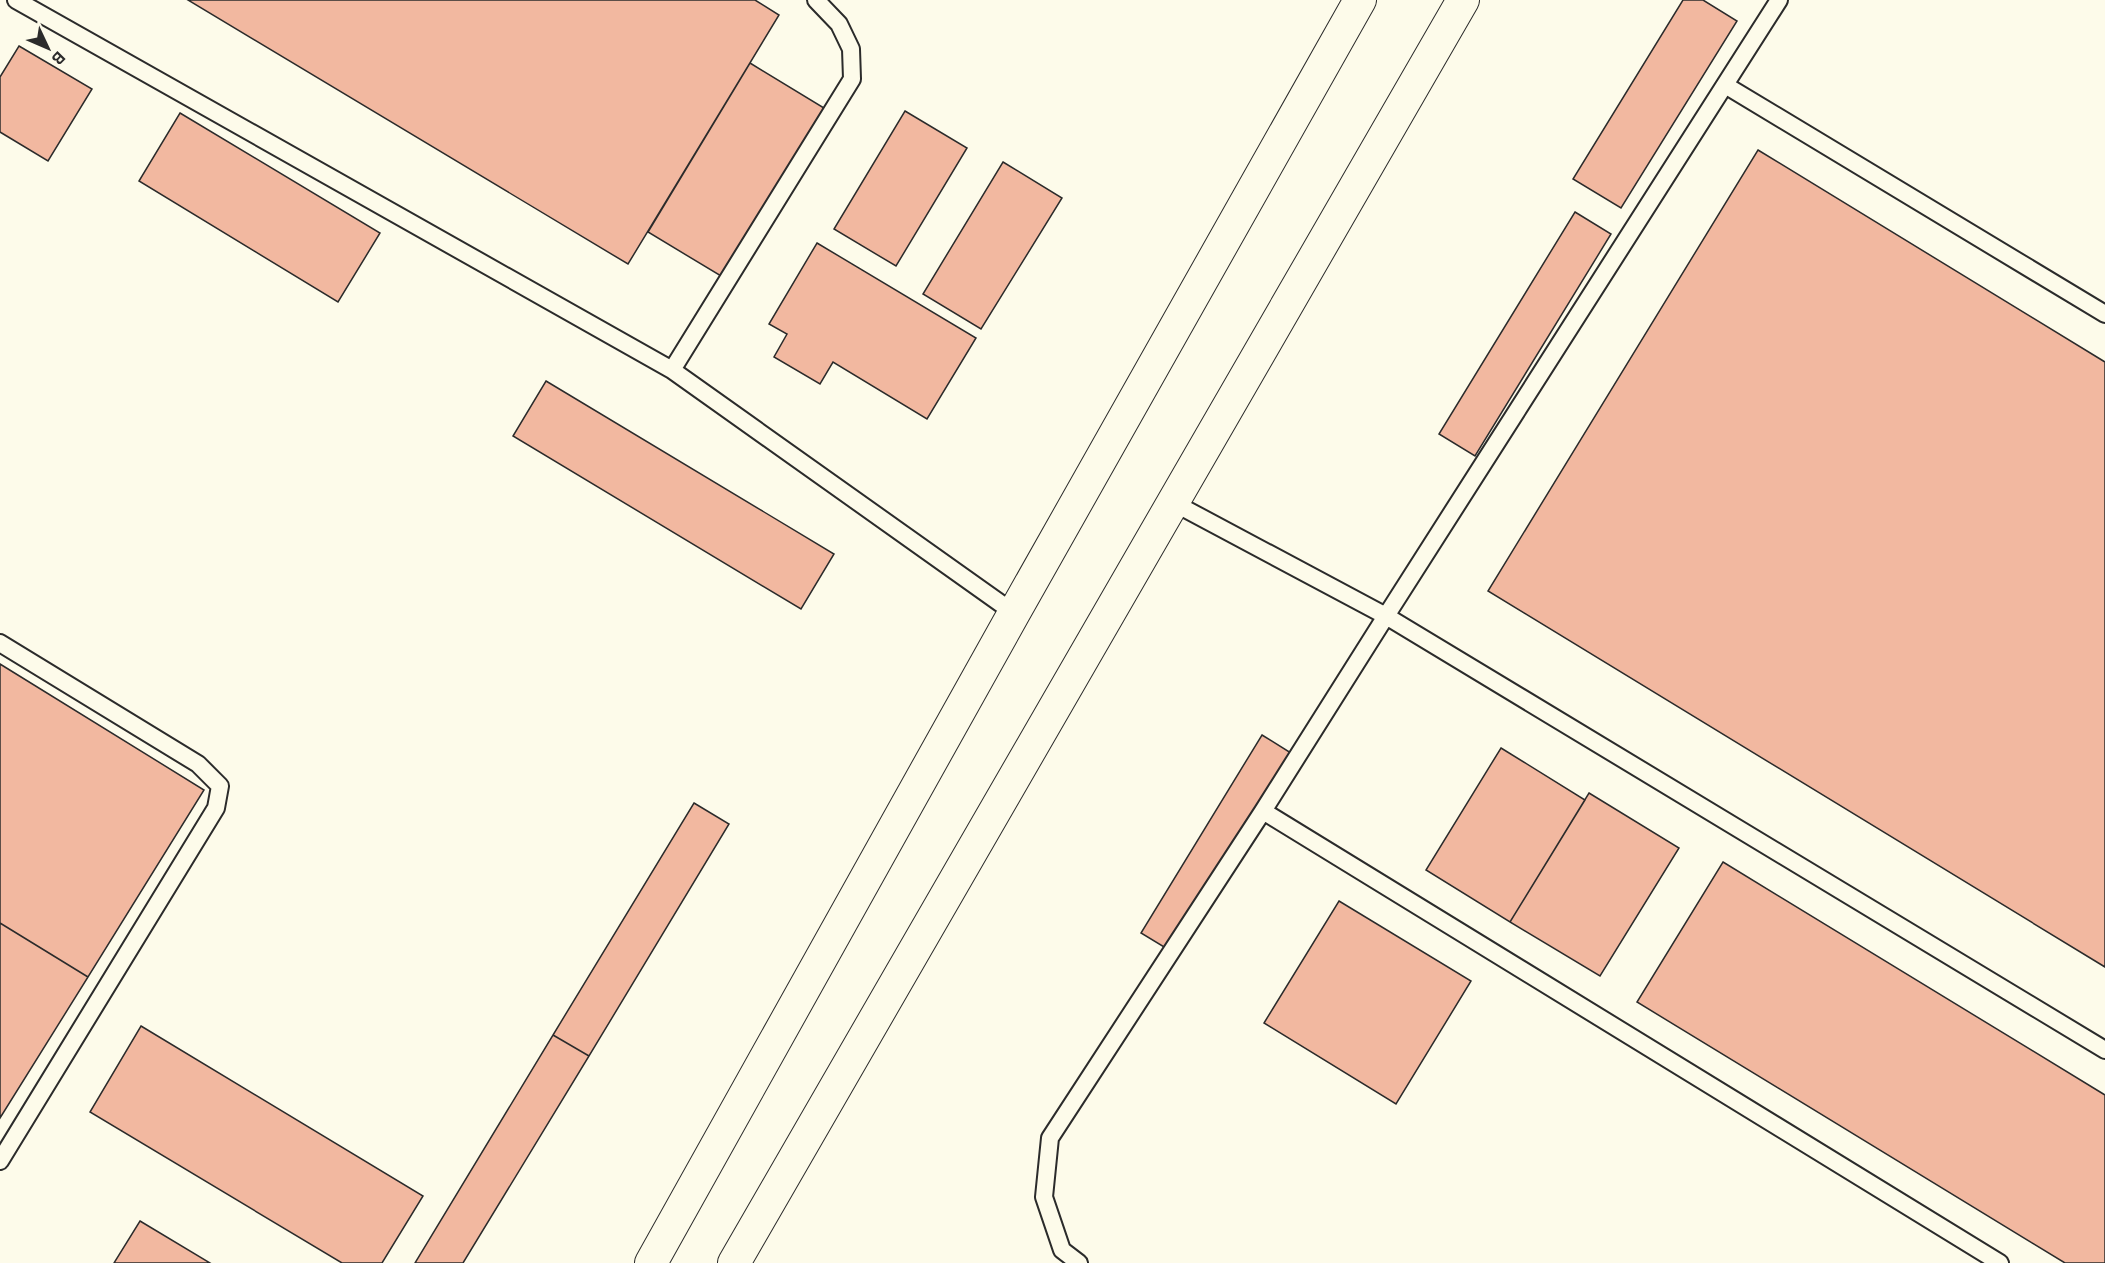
<svg xmlns="http://www.w3.org/2000/svg" width="2105" height="1263" font-family="Raleway,sans-serif">
  <style>
    .building { fill: #f2b8a0; stroke: #2b2b2b; stroke-width: 1.5 }
    .lines { fill: none; stroke-linecap: round; stroke-linejoin: round }
    .lane-casing { stroke: #2b2b2b; stroke-width: 20 }
    .street-casing { stroke: #2b2b2b; stroke-width: 34 }
    .lane { stroke: #fdfbea; stroke-width: 16 }
    .street { stroke: #fdfbea; stroke-width: 32 }
  </style>
  <rect width="100%" height="100%" fill="#fdfbea"/>
  <path class="building" d="M188,0H755L779,15L628,264Z
    M1683,0H1703L1737,21L1621,208L1573,179Z
    M19,46L92,89L48,161L0,132V77Z
    M750,63L824,108L721,276L648,232Z
    M905,111L967,148L896,266L834,229Z
    M180,113L380,233L338,302L139,181Z
    M1758,150L2105,362V967L1488,591Z
    M1003,162L1062,198L981,329L923,294Z
    M1575,212L1611,234L1475,456L1439,434Z
    M817,243L976,338L927,419L833,362L820,384L774,357L787,334L769,324Z
    M546,381L834,554L801,609L513,436Z
    M0,664L204,790L88,977L0,923Z
    M1262,735L1291,753L1169,950L1141,933Z
    M1501,748L1585,800L1510,922L1426,870Z
    M1589,793L1679,848L1600,976L1510,922Z
    M694,803L729,824L589,1056L553,1035Z
    M1723,862L2105,1095V1263H2065L1637,1002Z
    M1339,901L1471,981L1396,1104L1264,1023Z
    M0,923L88,977L0,1118Z
    M141,1026L423,1196L382,1263H342L90,1112Z
    M553,1035L589,1056L463,1263H415Z
    M140,1221L210,1263H114Z"/>
  <g class="lines">
    <defs>
      <path id="lane" d="M16,0L672,370L1014,613
        M1725,85L2105,314
        M672,370L852,79L851,49L839,24L816,0
        M1174,503L1386,616L2105,1050
        M0,643L198,764L220,786L216,808L0,1161
        M1263,811L2000,1263
        M1079,1263L1062,1250L1044,1197L1050,1138L1263,811L1386,616L1779,0"/>
      <path id="street" d="M651,1263L1014,613L1360,0
        M734,1263L1463,0"/>
    </defs>
    <use href="#lane" class="lane-casing"/>
    <use href="#street" class="street-casing"/>
    <use href="#lane" class="lane"/>
    <use href="#street" class="street"/>
  </g>
  <g transform="translate(48 48) rotate(134)" stroke="#fdfbea" stroke-width="4.5" paint-order="stroke">
  <path d="M0-4.5L10 22L0 15L-10 22Z" fill="#2b2b2b"/>
  <text y="-9" font-size="16" font-weight="bold" text-anchor="middle" fill="#2b2b2b">B</text>
  </g>
</svg>
